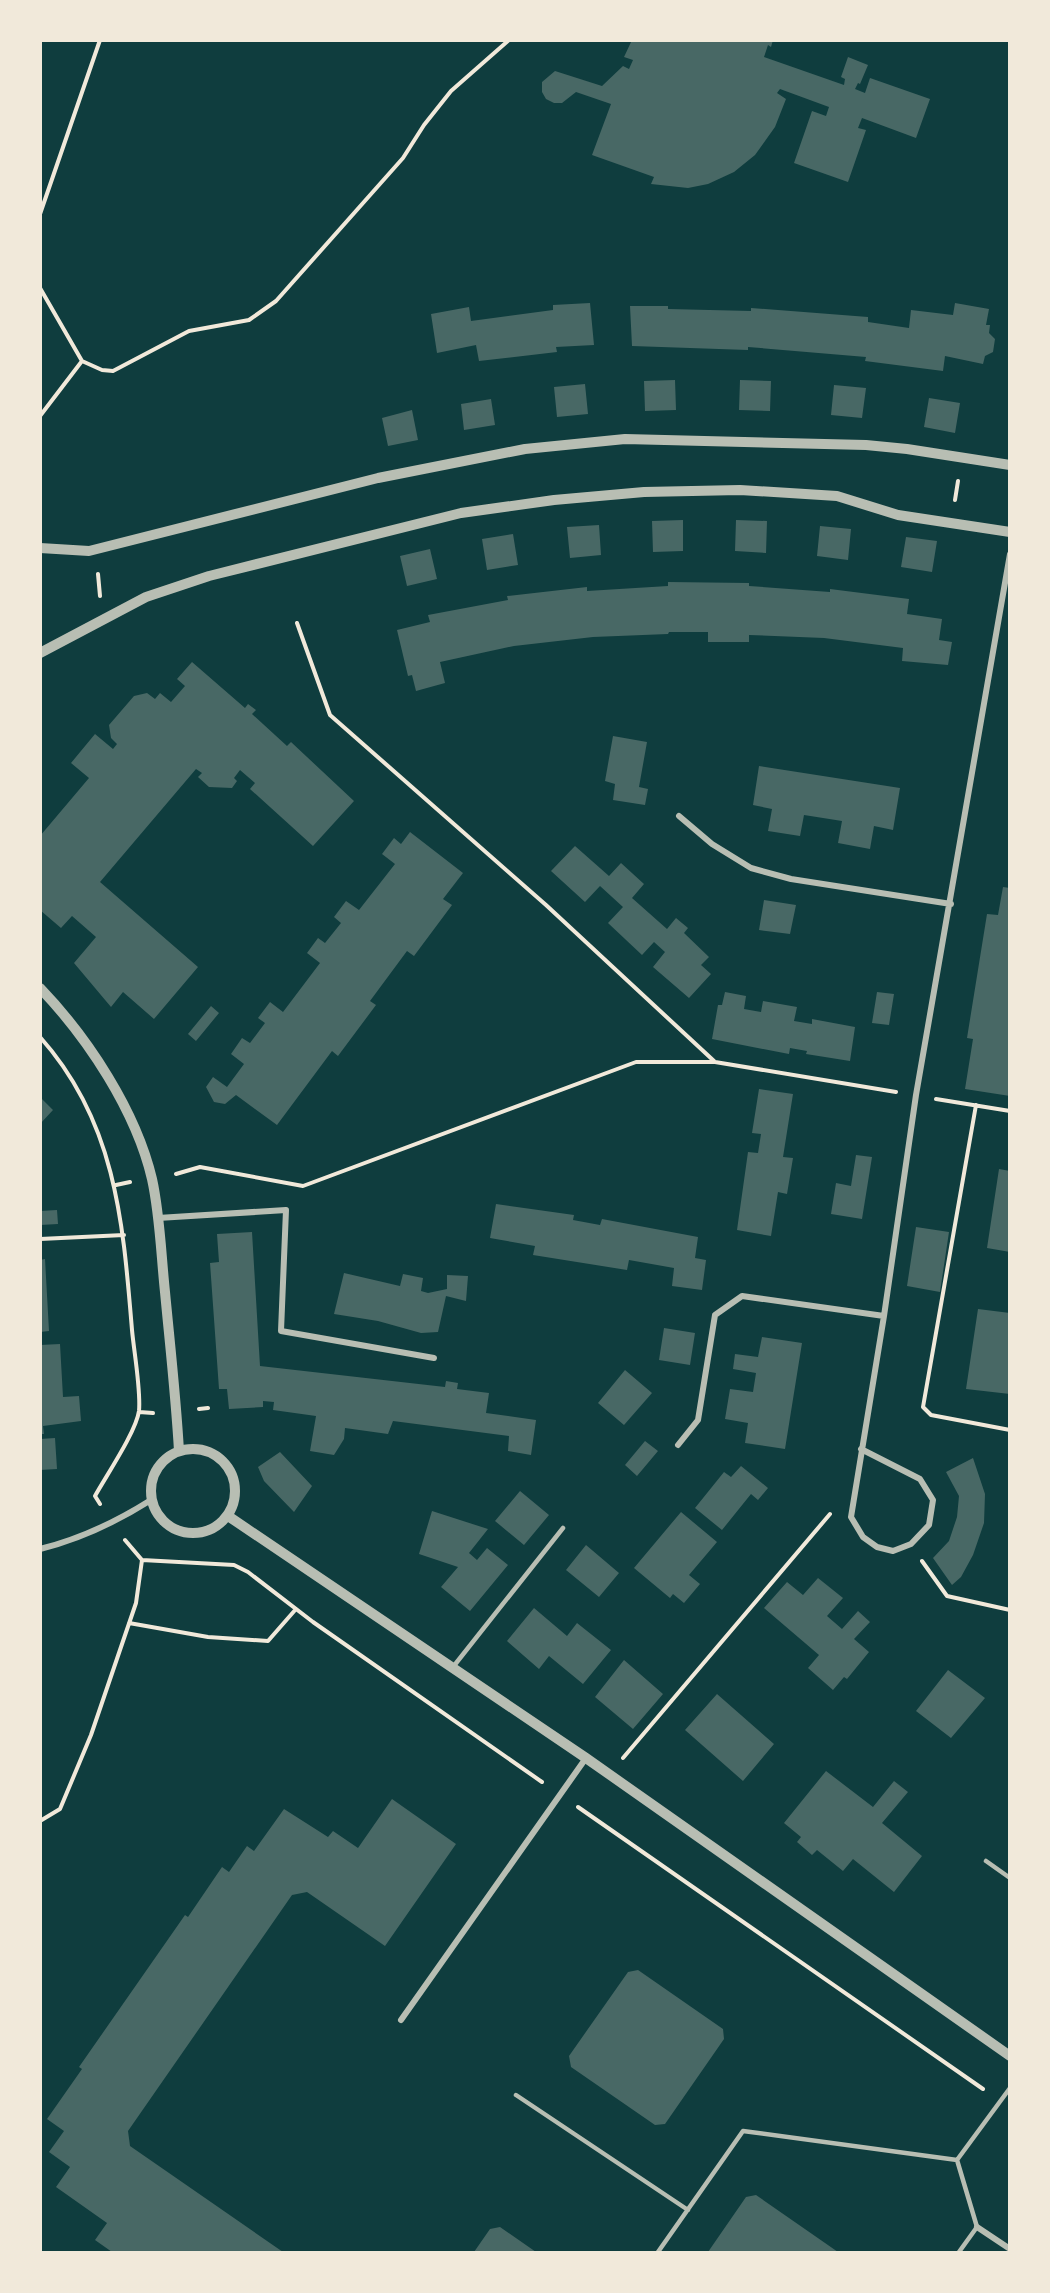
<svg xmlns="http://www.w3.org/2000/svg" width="1050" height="2293" font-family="Figtree,sans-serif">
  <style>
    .building { fill: #486865 }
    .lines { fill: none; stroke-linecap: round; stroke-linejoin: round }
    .path { stroke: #f1e9da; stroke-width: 4 }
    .service { stroke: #b8beb3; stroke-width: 4.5 }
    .minor { stroke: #b8beb3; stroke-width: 6 }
    .tertiary { stroke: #b8beb3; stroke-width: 10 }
  </style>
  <rect width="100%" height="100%" fill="#0f3d3e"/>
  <path class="building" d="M632,40H773L771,47L768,45L764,57L844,85L845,79L841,77L848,57L868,65L860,84L858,83L855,89L865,93L870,78L930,99L916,138L862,118L858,128L866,130L848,182L794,163L812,111L826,116L829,107L780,89L777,93L786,99L775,127L755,155L734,172L708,184L688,188L651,184L654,177L592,155L611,104L576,92L562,103H554L546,99L542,92V82L555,71L602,86L623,66L629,69L633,60L624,57Z
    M590,303L594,345L556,347L557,352L479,361L476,345L437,353L431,314L469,307L471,321L553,310V305Z
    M955,303L989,309L986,325H990L989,333L995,339L993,352L985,356L983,364L945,356L943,371L865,361L866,357L748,347V350L632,346L630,306H668V309L751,311V308L868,317V322L909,328L911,310L953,315Z
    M675,380L676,410L645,411L644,381Z
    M740,380L771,381L770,411L739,410Z
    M585,384L588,414L557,417L554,387Z
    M834,385L866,388L862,418L831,415Z
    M929,398L960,403L955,433L924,427Z
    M491,399L495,425L464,430L461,404Z
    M412,410L418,440L388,446L382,418Z
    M683,520V551L653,552L652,521Z
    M736,520L767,521L766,553L735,551Z
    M599,525L601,555L570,558L567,527Z
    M820,526L851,529L848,560L817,556Z
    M513,534L518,565L487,570L482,539Z
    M906,537L937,541L932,572L901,567Z
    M430,549L437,579L407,586L400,556Z
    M668,582L749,583V586L830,592V589L909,599L907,614L942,619L939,640L952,642L948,665L902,661L903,648L824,638L749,635V642H708V632H669L668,634L593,637L514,646L440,662L445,683L416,691L412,675L408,676L397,630L430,622L428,615L508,600L507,596L587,587V591L668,586Z
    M192,662L245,708L248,704L256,710L252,714L287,746L291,742L354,801L313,846L250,789L255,783L240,770L234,778L237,781L232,788L209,787L198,777L202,773L196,769L100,882L198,967L154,1019L123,992L111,1007L74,963L96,937L72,916L61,928L40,910V836L89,778L71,763L95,734L113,749L117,744L111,738L109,725L134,696L147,693L155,699L160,693L171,702L185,686L177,679Z
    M613,736L647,742L639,787L648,789L645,805L613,800L615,784L605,781Z
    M759,766L900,788L893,830L874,826L870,849L838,843L842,821L804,815L800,836L768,831L772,809L753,805Z
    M410,832L463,873L443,899L452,905L414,956L407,951L370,1001L376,1005L338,1056L332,1051L277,1125L236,1095L225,1104L214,1102L206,1087L213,1077L227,1087L244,1064L231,1054L242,1038L250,1043L265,1023L258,1018L270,1002L283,1012L320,963L307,953L318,938L325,943L341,923L334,917L346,901L359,910L395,864L382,854L394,838L401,844Z
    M575,846L609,876L621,863L644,884L632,898L667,929L676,918L688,928L684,933L709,957L701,965L711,974L689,998L653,967L665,952L654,942L642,955L608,923L623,907L600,886L585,902L551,871Z
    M1003,887L1010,888V1096L965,1089L973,1039L967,1038L987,914L998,915Z
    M764,900L796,905L790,934L759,930Z
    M725,992L746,996L744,1009L761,1012L763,1001L797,1007L794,1021L812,1024V1019L855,1027L850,1061L806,1054L807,1051L790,1048L789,1054L712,1039L718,1005H722Z
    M877,992L894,994L889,1025L872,1023Z
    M211,1006L219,1013L196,1041L188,1034Z
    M759,1089L793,1094L783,1157L793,1158L787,1194L778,1192L771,1236L737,1230L748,1152L758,1153L761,1134L752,1133Z
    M40,1097L53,1110L40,1124Z
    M856,1155L872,1157L862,1219L831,1214L836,1183L851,1186Z
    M999,1169L1010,1171V1252L987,1248Z
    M496,1204L574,1215L573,1220L600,1225L602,1219L698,1237L695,1258L706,1260L702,1290L672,1286L674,1268L629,1260L627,1270L533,1255L535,1246L490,1238Z
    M57,1210L58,1224L40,1225V1211Z
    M916,1227L949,1232L940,1292L907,1286Z
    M252,1232L260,1366L445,1387L446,1381L458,1383L457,1389L489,1393L486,1413L536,1420L531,1455L508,1451L509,1436L393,1421L388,1434L345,1428L344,1439L334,1455L310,1451L316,1416L273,1410L274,1402L263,1401V1407L229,1409L227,1389H219L210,1263L219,1262L217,1234Z
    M45,1259L49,1331L40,1332V1260Z
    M344,1273L400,1286L403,1274L423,1278L421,1291L428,1293L447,1289V1275L468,1276L466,1301L446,1296L438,1332L421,1333L378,1321L334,1314Z
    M978,1309L1010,1313V1394L966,1389Z
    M664,1328L695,1333L690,1365L659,1360Z
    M762,1337L802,1343L785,1449L745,1443L748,1423L725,1419L730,1389L753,1392L756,1373L733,1369L735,1354L758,1357Z
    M60,1344L63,1397L79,1396L81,1421L43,1426L44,1434H40V1345Z
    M625,1370L652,1393L624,1425L598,1403Z
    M55,1438L57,1469L40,1470V1439Z
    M645,1441L658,1451L637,1476L625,1465Z
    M280,1452L312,1486L294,1512L264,1481L258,1467Z
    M973,1458L985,1494L984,1523L973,1555L961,1577L952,1585L933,1558L949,1541L957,1517L959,1496L946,1472Z
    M741,1466L768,1488L758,1500L751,1494L722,1530L695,1508L724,1472L731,1477Z
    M520,1491L549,1515L524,1545L495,1521Z
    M432,1511L488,1529L469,1553L477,1560L487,1548L508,1565L470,1611L441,1587L458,1567L419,1554Z
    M681,1512L717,1542L689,1575L700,1584L684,1603L673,1594L670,1598L634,1568Z
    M586,1545L619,1573L599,1597L566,1570Z
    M818,1578L843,1598L827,1616L842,1629L858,1611L870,1622L854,1639L869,1652L847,1679L844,1677L833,1690L808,1668L819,1655L764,1608L787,1582L803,1595Z
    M534,1608L567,1636L577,1623L611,1650L583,1684L549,1656L539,1669L507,1641Z
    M624,1660L663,1694L633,1729L595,1697Z
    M948,1670L985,1698L951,1738L916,1711Z
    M717,1694L774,1744L743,1781L685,1730Z
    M826,1771L873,1807L894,1781L908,1792L882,1823L922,1856L894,1892L853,1859L843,1871L817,1850L812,1855L797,1842L801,1837L784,1823Z
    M392,1799L456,1844L385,1946L307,1892L292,1895L128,2131L130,2146L283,2252H112L95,2240L107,2223L56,2187L70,2167L49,2152L64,2131L47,2119L82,2069L79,2067L185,1915L188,1917L222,1867L229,1872L247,1846L254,1851L284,1809L328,1837L333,1831L358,1848Z
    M638,1970L723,2029L724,2039L665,2124L655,2125L571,2067L569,2056L628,1972Z
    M756,2195L838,2252H708L746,2197Z
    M500,2227L536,2252H474L490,2229Z"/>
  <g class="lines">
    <path class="path" d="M40,214L100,40
      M40,288L82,361L40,416
      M82,361L102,370L113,371L189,331L249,320L276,301L403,158L424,125L451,91L509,40
      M955,500L958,481
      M98,574L100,596
      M297,623L330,715L546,905L714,1061
      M40,1037C116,1122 123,1222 132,1330C134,1352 141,1390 139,1411C136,1432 106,1476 95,1496L100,1504
      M936,1099L1010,1111
      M976,1105L923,1407L931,1415L1010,1430
      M176,1174L200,1167L303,1186L636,1062H715L896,1092
      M116,1185L130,1182
      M40,1239L124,1235
      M199,1409L208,1408
      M139,1412L153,1413
      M125,1540L142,1560L234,1565L248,1572L313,1622L542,1782
      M922,1561L947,1596L1010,1610
      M129,1623L208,1637L268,1641L296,1609
      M623,1758L830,1514
      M578,1807L983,2089
      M40,1821L60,1809L91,1735L136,1603L142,1560"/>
    <path class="service" d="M453,1667L563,1528
      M986,1861L1010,1878
      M516,2095L688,2210
      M957,2160L977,2227L959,2252
      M658,2252L743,2131L957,2160L1010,2088"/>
    <path class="minor" d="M679,816L712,844L751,868L791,879L951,904
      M158,1218L286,1210L281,1331L434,1358
      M678,1445L698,1420L715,1315L742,1296L884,1316
      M861,1449L920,1479L933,1500L929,1525L911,1544L893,1551L877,1547L863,1537L851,1517L884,1316L916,1095L1010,554
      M40,1549C81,1539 116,1522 151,1500
      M401,2020L586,1758
      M977,2227L1010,2249"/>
    <path class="tertiary" d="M40,548L89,551L378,478L525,449L625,439L866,445L907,449L1010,465
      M40,653L146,597L209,576L461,513L554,500L644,492L740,490L837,496L898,515L1010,532
      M40,988C88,1038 136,1111 152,1179C160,1215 161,1254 165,1292C170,1345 176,1398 179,1451
      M151 1491a42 42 0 1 1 84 0a42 42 0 1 1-84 0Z
      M228,1516L586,1758L1010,2056"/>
  </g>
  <rect width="1050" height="2293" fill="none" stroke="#f1e9da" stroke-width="84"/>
</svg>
